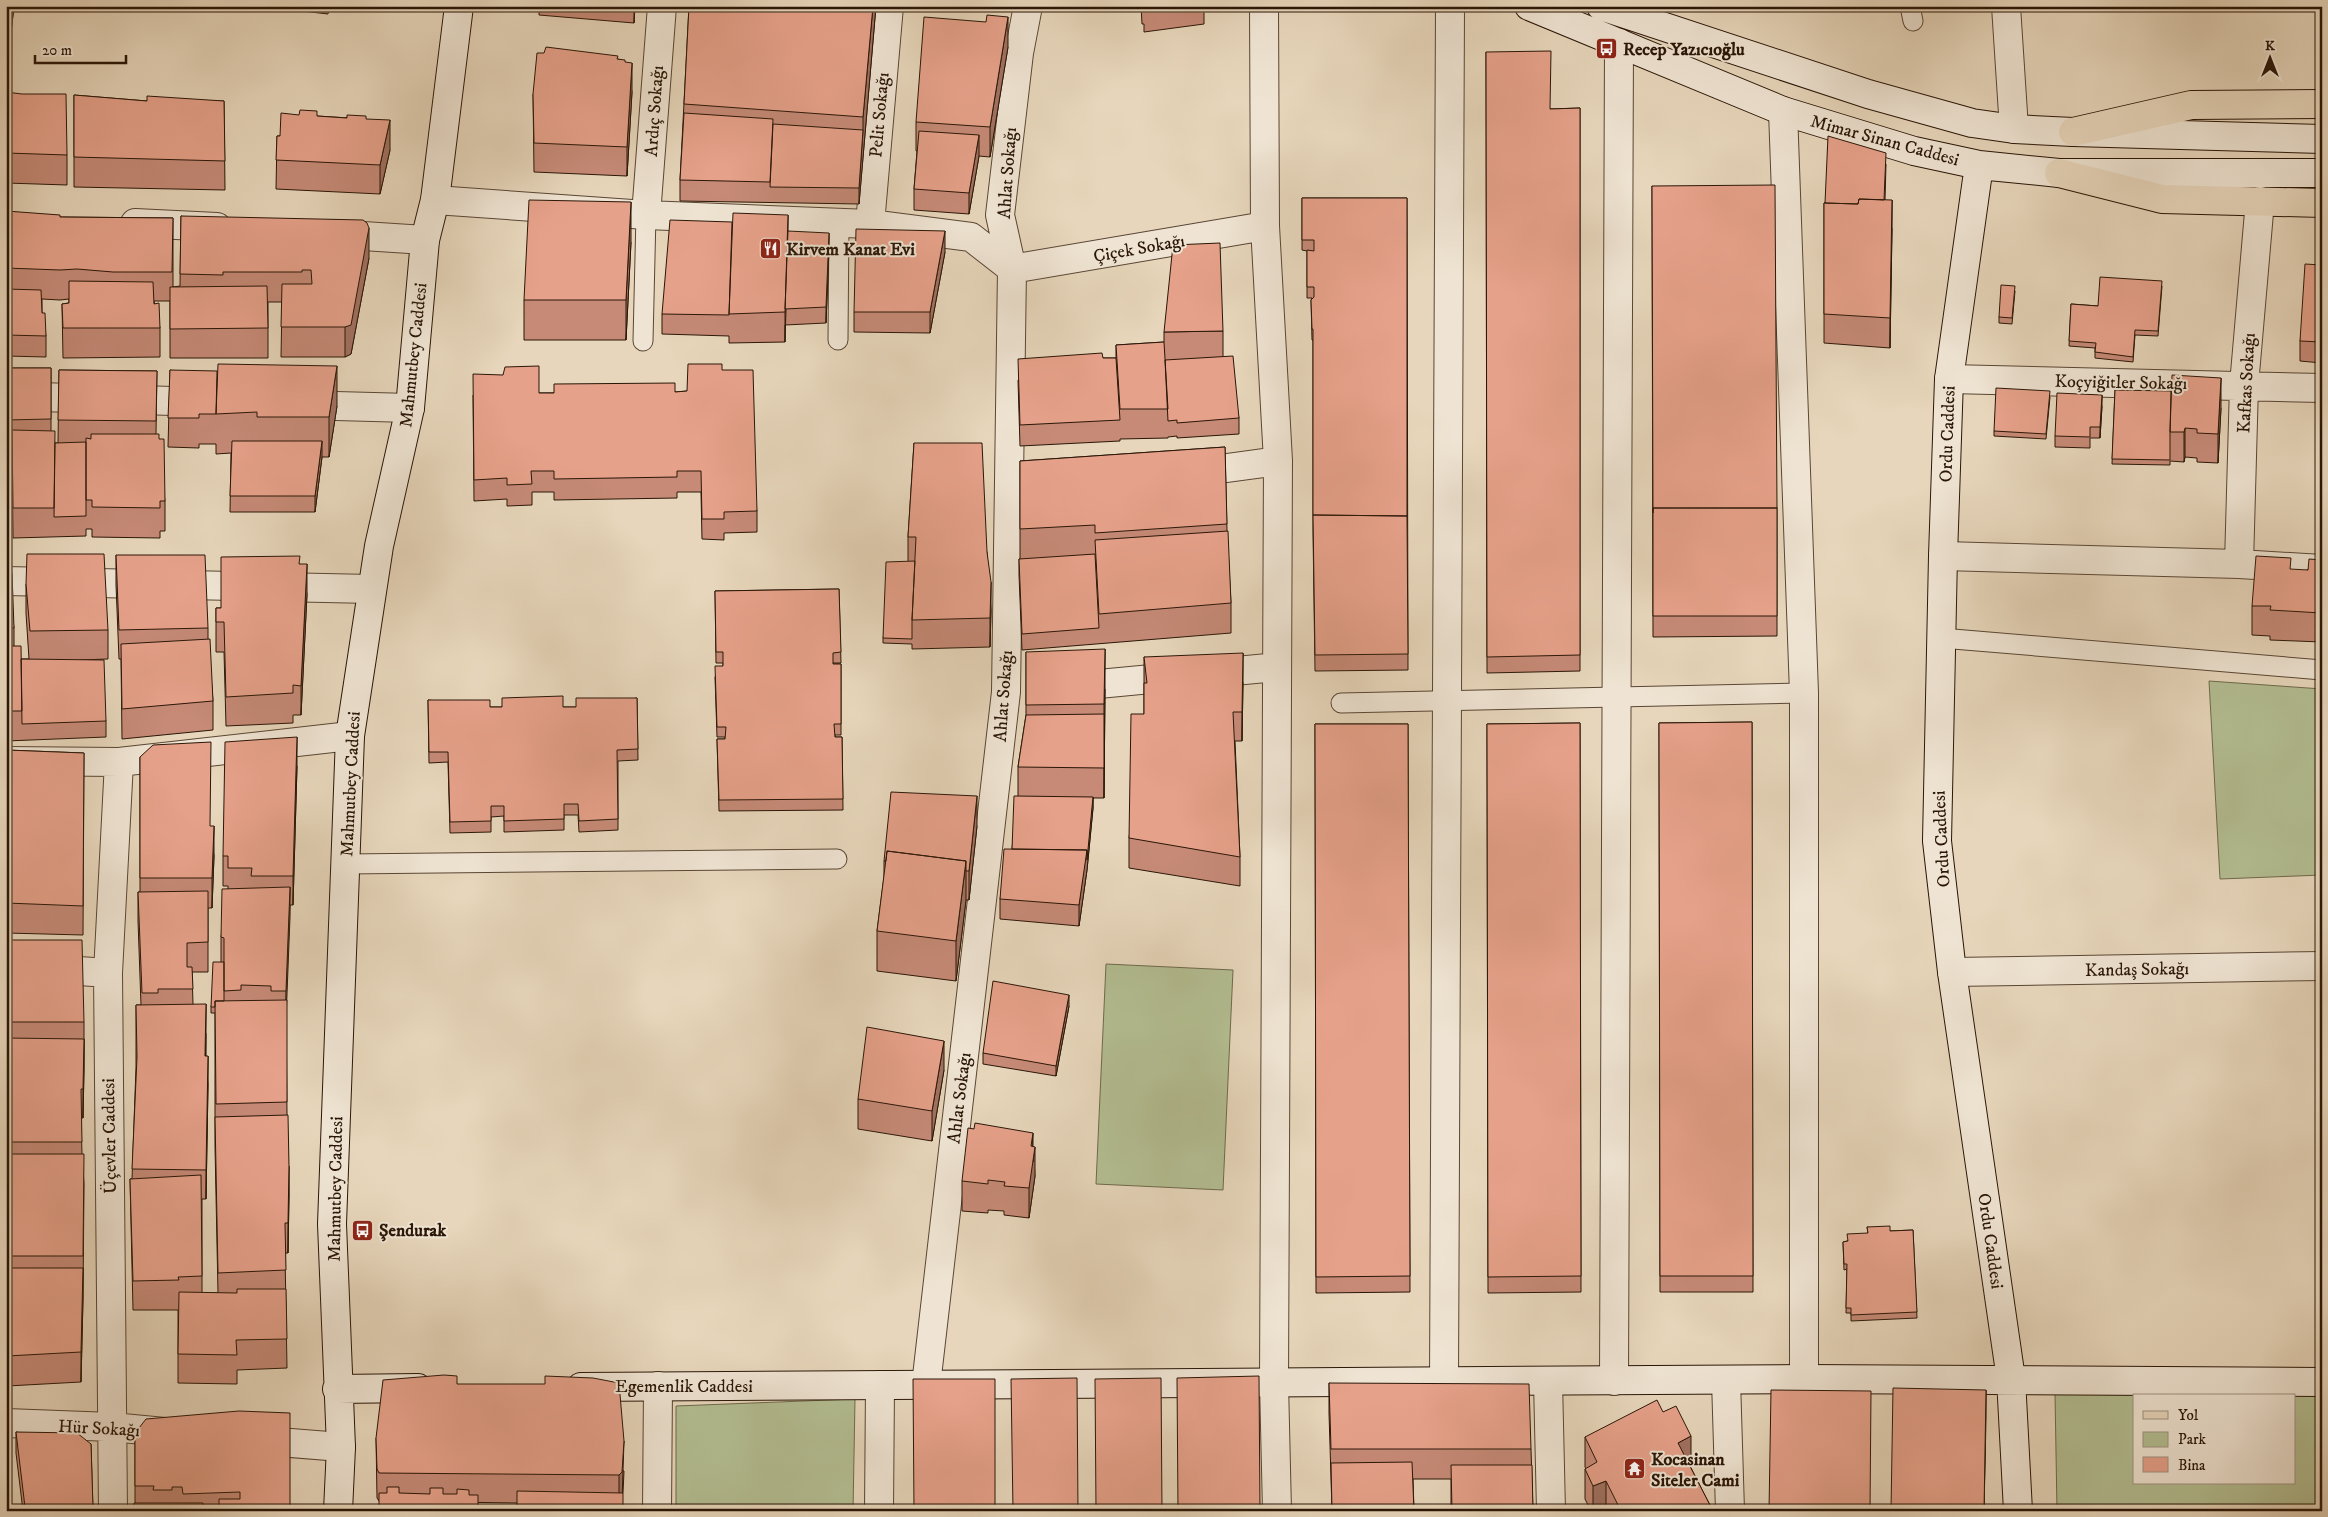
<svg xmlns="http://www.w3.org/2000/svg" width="2328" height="1517" font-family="'IM FELL DW Pica',serif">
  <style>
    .green { fill: #b3be92; stroke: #6e6a4c; fill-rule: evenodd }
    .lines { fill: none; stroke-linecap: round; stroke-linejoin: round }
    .lane-casing { stroke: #594634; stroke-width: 21 }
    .street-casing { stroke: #594634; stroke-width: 30 }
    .secondary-casing { stroke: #2a1607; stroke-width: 30 }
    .primary-casing { stroke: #2a1607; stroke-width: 30 }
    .lane { stroke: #efe4d3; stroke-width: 19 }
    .street { stroke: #efe4d3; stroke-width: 28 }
    .secondary { stroke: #efe4d3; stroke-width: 28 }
    .primary { stroke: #e7d6bb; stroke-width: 28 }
    .wall { fill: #c68a77; stroke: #2a1607 }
    .shaded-wall { fill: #a17161; stroke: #2a1607 }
    .building { fill: #e6a18a; stroke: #2a1607 }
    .labels { text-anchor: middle; stroke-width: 4; stroke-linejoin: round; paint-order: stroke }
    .poi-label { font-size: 18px; font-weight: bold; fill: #2a1607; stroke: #efe4d3; text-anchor: start }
    .street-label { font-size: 18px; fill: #2a1607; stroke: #efe4d3 }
  </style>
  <rect width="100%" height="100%" fill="#e7d6bb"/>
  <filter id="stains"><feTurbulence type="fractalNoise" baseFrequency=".004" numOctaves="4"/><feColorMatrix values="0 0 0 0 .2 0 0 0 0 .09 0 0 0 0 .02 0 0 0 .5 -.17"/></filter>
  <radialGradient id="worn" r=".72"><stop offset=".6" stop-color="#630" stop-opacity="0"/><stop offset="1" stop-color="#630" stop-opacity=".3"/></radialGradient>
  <path class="green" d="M2209,681L2322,689V875L2220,879Z
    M1106,964L1233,970L1223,1190L1096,1184Z
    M2322,1388V1511H2057L2055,1393ZM2134,1396H2294V1483H2134Z
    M855,1399L853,1511H676V1406Z"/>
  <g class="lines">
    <defs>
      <path id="lane" d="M1910,6L1913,21
        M838,340L839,223
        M643,341L646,215
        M1941,638L2322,670
        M1341,703L1804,693
        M346,864L837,859"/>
      <path id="street" d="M1264,6L1265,226L1278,461L1274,1383L1277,1511
        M2006,6L2014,129
        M1783,111L1804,693V1379
        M435,200L646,215L870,224L971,237L1012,269L1265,226
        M646,215L662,6
        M135,223L217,227
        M870,224L889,6
        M332,234L425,240
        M1949,379L2322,388
        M6,396L206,402
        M299,405L410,408
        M1190,473L1278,461
        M1943,556L2239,564L2322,569
        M2239,564L2244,385L2260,201
        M6,581L372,589
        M1067,687L1277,667
        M6,761L119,762L350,736
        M6,966L108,973
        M1952,972L2322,966
        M1726,1380L1730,1511
        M1548,1381L1551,1511
        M1614,1381L1619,43
        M1444,1382L1450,6
        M926,1385L1006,692L1012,269L1000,215L1019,53L1028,6
        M6,1423L112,1427L175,1433
        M253,1440L341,1447
        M113,1511L108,973L119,762
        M657,1511L658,1386
        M879,1511L880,1385"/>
      <path id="secondary" d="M1529,6L1783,111L1914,151L1979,165L2059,173H2322
        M1601,6L1868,94L1972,123L2014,129L2073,132L2322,139
        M1979,165L1949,379L1943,556L1937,841L1952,972L2011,1379L2018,1511
        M581,1387L1804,1379L2322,1382
        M337,1389L418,1388
        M338,1511L341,1447L332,1224L350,736L379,546L410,408L425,240L435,200L459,6"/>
      <path id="primary" d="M2073,132L2191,105L2322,104
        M2059,173L2162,199L2322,203"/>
    </defs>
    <use href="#lane" class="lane-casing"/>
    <use href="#street" class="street-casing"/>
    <use href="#secondary" class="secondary-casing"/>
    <use href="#primary" class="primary-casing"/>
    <use href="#lane" class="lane"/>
    <use href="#street" class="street"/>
    <use href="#secondary" class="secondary"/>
    <use href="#primary" class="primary"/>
  </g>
  <path class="wall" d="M6,6H14L7,68H6Z
    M259,6H329L328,14Z
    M539,6H635L634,23L539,15Z
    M689,6H876L859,204L680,201V180Z
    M1141,6H1204V24L1144,32V24H1142Z
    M1008,47L990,157L979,156L969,214L914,210V189L917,151H916V122Z
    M1486,52L1550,109L1580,108V671L1487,673Z
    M618,59L625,62L632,92L627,176L534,172L533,94Z
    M6,92L67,155V185L6,183Z
    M74,95L147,101H224L225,190L74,187Z
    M317,116L366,119L390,150L380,194L276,189L277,136H280Z
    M1886,164L1885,200L1892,229L1890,348L1824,343V203Z
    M1652,186L1777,508V636L1653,637Z
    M1302,198H1407L1408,670L1315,671L1313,531V340H1312L1311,300L1312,298H1307V251L1302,250Z
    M6,211L60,217L173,218V287L180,286L181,216L369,258L351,354L345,357H281L282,302H268V358H170V301H154L160,328V357L63,358L62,304L69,303V299L60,300L42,299V313L46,336V357L6,356Z
    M788,231L829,249L826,323L785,325V342L729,343V336L662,334V314Z
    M631,242L626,340H524V300Z
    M945,252L930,333L854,332V312Z
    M2322,265V363L2300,361V341Z
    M2162,286L2158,336L2135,335L2133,362L2095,358V348L2069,346L2071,304L2098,306Z
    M2015,291L2012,324L1999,323V317Z
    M1223,331V357L1239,418V434L1177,438V436L1168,437V438L1120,439V441L1020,446L1018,380L1103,358H1116V345L1164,342V332Z
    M6,368H51V431L55,443H58L59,370L157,371L156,434L165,501V531H160V538L92,537V529H86V536L13,538L12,449L6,450Z
    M170,370L337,406L329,457H322L315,512H230L231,453L216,454V444H199V448L168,447Z
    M722,370L757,511V532L724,533V540L702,539L701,492H677V498L554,500V492H532V505L507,506V499L474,501L473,395L539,393L675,392L687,391Z
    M2115,390L2221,408L2218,463L2197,462V458L2185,457L2184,462L2170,461V465L2112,464Z
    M2050,397L2046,439L1994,436V431Z
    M2102,406L2100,438H2090V448L2055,447V436Z
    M914,443L987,552L991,611L990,647L912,649V644L883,643V638L908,561V537Z
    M1225,447L1227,531L1231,603V633L1022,650L1019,575V559H1020V461Z
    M6,554L7,573L14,628V646L21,659H29L26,613V584L108,630V659L79,660L106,721V737L6,741Z
    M116,555L208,628V639L213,701V730L122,739L121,659H119L116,585Z
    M2322,560V642L2270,640V636L2252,635V606Z
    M300,564L307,594L301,715H293V723L226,726L224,652H216V608H221Z
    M839,589L841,663H833V664H841V735H835V737H842L843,810L719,811L717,739H725V737H717L715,677L723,666V663H716L715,591Z
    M1026,652L1105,689L1104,798H1093V808L1087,870L1079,926L1000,919V899L1012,849L1018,796V767L1026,715Z
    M1144,657L1243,682L1242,741H1235L1240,857V886L1129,868V838L1144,714Z
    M637,698L638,760L618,761V830L579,832L578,815H564V830L504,832V816L491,817V832L450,833L448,762L429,763L428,700L490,707H576Z
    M1752,722L1753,1292H1660L1659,723Z
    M1580,723L1581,1292L1488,1293L1487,724Z
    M1315,724H1408L1410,1292L1316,1293Z
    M6,750L84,753L83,935L6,933Z
    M140,757L210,826L214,856L212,908H208V972H192L193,1004L206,1034V1056L208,1085L206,1199H202V1293H218L215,1146V1013H211V1007L221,962V937L228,889V886H223V856L297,766L293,905H290L286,1000L287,1115L289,1195L288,1253H285L287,1368L237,1370V1384L178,1383V1310H133L130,1179H132L136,1067V1005H141L138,921V892H140Z
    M977,826L969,900H966L956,981L877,971V931L884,877V861Z
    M6,940L84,1022V1069L83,1118H81L82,1154L84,1184L83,1298L81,1382L7,1386Z
    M1069,1006L1056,1076L983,1064V1053Z
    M944,1070L932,1141L858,1129V1099Z
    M1033,1146L1035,1176L1029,1218L1004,1215V1211L988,1210V1213L962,1211V1181Z
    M1867,1227L1890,1231L1913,1230L1917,1318L1851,1321V1313H1846L1847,1269L1844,1270L1843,1242L1847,1241L1868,1233Z
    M1329,1383L1531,1449L1533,1511H1451V1479H1413L1414,1511H1332L1329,1413Z
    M457,1384L624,1471L623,1493L517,1503L379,1501L377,1498L376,1438Z
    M16,1432L91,1444L93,1511H23L16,1453Z
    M135,1433L290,1511H134L135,1503Z
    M1585,1437L1691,1466H1690L1713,1511H1591L1585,1499V1469H1586L1585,1467Z"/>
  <path class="shaded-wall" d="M12,6H14L7,68V52Z
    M634,6H635L634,23Z
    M873,6H876L859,204V188L863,130V117Z
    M1008,17V47L990,157V127Z
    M632,63V92L627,176V147Z
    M390,120V150L380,194V165Z
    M979,135V156L969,214V193Z
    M1892,200V229L1890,348V318Z
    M631,202V242L626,340V300Z
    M788,215V244L785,342V312Z
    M369,228V258L351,354L345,357V327Z
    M945,231V252L930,333V312Z
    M829,233V249L826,323V307Z
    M337,366V406L329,457V417Z
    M2221,378V408L2218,463V434Z
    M2102,395V406L2100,438V427Z
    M2185,428V457L2184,462V432Z
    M322,441V457L315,512V496Z
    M307,564V594L301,715V686Z
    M991,582V611L990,647V618Z
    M1105,649V689L1104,798V704Z
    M1243,653V682L1242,741V712Z
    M297,737V766L293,905V876Z
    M977,796V826L969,900V871Z
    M1093,797V808L1087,870L1079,926V905Z
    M214,826V856L212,908V878Z
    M966,861V900L956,981V941Z
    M290,887V917L286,1020V991Z
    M1069,995V1006L1056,1076V1066Z
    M206,1004V1034L205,1085V1056Z
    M84,1039V1069L83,1118V1089Z
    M944,1041V1070L932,1141V1111Z
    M208,1056V1085L206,1199V1170Z
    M1033,1133V1162L1035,1147V1176L1029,1218V1188Z
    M289,1166V1195L288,1253V1223Z
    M83,1268V1298L81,1382V1352Z
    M1986,1390V1419L1984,1511Z
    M1691,1436V1466L1678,1472V1443Z
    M624,1441L622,1501L619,1504V1475Z
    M1606,1481V1511H1593V1486Z"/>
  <path class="building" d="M6,6H12L7,52H6Z
    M689,6H722L782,11L783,6H873L863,117L684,104Z
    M1144,6H1180L1144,11Z
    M987,15L1008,17L990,127L916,122L924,17L986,22Z
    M546,47L618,56L617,59L625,60V62L632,63L627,147L534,143L533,94L537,53H544Z
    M1551,51L1550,109L1580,108V655L1487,657L1486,52Z
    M6,92L22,94H66L67,155L6,153Z
    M74,95L147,101V96L224,101L225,161L74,157Z
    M300,110L317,111V116L347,118V115L366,116V119L390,120L380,165L276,160L277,136H280L281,113L299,115Z
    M684,113L773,119L770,182L680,180Z
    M773,124L863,130L859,188L770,187Z
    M919,131L979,135L969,193L914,189Z
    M1828,136L1886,153L1884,200L1859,199L1858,204L1825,203Z
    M1775,185L1777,508H1653V513L1652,186Z
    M1302,198H1407V516L1313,515V329H1312L1311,300L1314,297V287H1307V250L1314,251V240H1302Z
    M1859,199L1892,200L1890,318L1824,314V203L1858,204Z
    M529,200L631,202L626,300H524Z
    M6,211L60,215V217L173,218L172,272H113L77,269L60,270L6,268Z
    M733,213L788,215L785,312L729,314Z
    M181,216L363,220L367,223L369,228L351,325L345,327H281L282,284H312L311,270H302V272H223V275L180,274Z
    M670,220L732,222L729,315L662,314Z
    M856,229L945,231L930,312H854Z
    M788,231L829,233L826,307L785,309Z
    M1220,243L1223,331L1164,332L1173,245Z
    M2305,264L2322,265V342L2300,341Z
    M2100,277L2162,281L2158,331L2135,330L2133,357L2095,352L2096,343L2069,341L2071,304L2098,306Z
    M69,281L153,282L154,304L159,303L160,328H63L62,304L69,303Z
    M2001,285L2015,286L2012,318L1999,317Z
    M267,286L268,328L170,329V287Z
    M6,289L41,290L42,313H45L46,336L6,335Z
    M1164,342L1168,409H1120L1116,345Z
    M1102,353L1103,358H1116L1120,420L1020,425L1018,359Z
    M1233,356L1239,418L1177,423V420L1168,421L1165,360Z
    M218,364L337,366L329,417H257V412L216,414Z
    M688,364H722V370H753L757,511L724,512V519H702L701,471H677V477L554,479V471H531L532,484L507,485V478L474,480L473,374L503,375L505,367L539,366V393H554V384L675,383V392L687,391Z
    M6,368H51V419L6,420Z
    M59,370L157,371L156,421L58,420Z
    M170,370L217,371L216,414H199V418H168Z
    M2172,375L2221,378L2218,434L2197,433V429L2185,428L2184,432H2170Z
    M1996,388L2050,391L2046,434L1994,431Z
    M2115,390L2171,391L2170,432V460L2112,459Z
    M2057,393L2102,395L2100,427H2090V437L2055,436Z
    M12,430L55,431L54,508H13Z
    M91,434H159V439H164L165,501H160V508L92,507V500H86V438L91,439Z
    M232,441H322L315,496H230Z
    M86,442V516L54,517L55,443Z
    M914,443H982L987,552L991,582L990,618L912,620L916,537H908Z
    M1225,447L1227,524L1095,533V525L1020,529V461Z
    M1653,508H1777V616H1653Z
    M1313,515L1407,516L1408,654L1315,655Z
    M1228,531L1231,603L1099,614L1095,540Z
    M6,554L7,573H12L14,628H6Z
    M27,554H104L108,630L30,631L26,584Z
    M1095,554L1099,628L1022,634L1019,559Z
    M116,555H205L208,628L119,630Z
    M300,556L299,564H307L301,686L293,685V693L226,697L224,622H216V608H221V557Z
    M2256,556L2291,558L2290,569L2308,570L2309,559L2322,560V613L2270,610L2271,606H2252Z
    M915,561L912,620V639L883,638L886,562Z
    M839,589L841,652L833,653V664H841V724H834L835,737H842L843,799L719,800L717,739H725L726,727H717L715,666H723V652H716L715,591Z
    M210,639L213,701L122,709L121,644Z
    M6,646H21L22,711H6Z
    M1105,649L1104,704L1026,705V652Z
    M1243,653L1242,712H1233L1240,857L1129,838L1131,714H1144V683H1147L1144,657Z
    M21,659L104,660L106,721L22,724Z
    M563,696V707H576V698H637L638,749L617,750L618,819L579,821L578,804H564V819L504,821V806H491V821L450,822L448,752H429L428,700H490V707H502V698Z
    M1104,714V768L1018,767L1026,715Z
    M1752,722L1753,1276H1660L1659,723Z
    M1580,723L1581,1276L1488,1277L1487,724Z
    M1315,724H1408L1410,1276L1316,1277Z
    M297,737L293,876H251L252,868H228V856H223L225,742Z
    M211,742L210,826H214L212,878H140V757L153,745Z
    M6,750L84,753L83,906L6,903Z
    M891,792L977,796L969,871H966V861L887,851L886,861H884Z
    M1014,796L1093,797L1087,860V850L1012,849Z
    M1004,849L1087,850L1079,905L1000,899Z
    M887,851L966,861L956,941L877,931Z
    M290,887L286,991H271V986L241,985V990L224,991V938L221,937L222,889Z
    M208,891V942L187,943V967H192L193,989H158V993H142L138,892Z
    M6,940H82L84,1022H6Z
    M213,962H224V1001H215V1007H211Z
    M993,981L1069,995L1056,1066L983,1053Z
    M287,1000V1102L216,1104L215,1001Z
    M206,1004L205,1056H208L206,1170L132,1169L137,1057L136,1005Z
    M867,1027L944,1041L932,1111L858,1099Z
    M6,1038L84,1039L83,1089H81L82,1142H6Z
    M288,1115L289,1166L288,1223H285L286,1270L218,1273L215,1117Z
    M975,1123L1033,1133L1031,1146L1035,1147L1029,1188L1004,1186L1005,1182L988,1180V1184L962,1181L968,1128L974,1129Z
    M6,1154H84L83,1256H6Z
    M201,1175L202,1276L178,1277L179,1280L133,1281L130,1179Z
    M1890,1226V1231L1913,1230L1917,1312L1851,1315V1308H1846L1847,1264H1844L1843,1242L1848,1241L1847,1234L1868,1233L1867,1227Z
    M6,1268H83L81,1352L7,1356Z
    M237,1289H286L287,1339L236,1340L237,1355L178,1354L179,1292L237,1293Z
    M444,1375L457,1376V1384H545V1376L593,1378L619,1383L624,1441L622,1472L619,1475L379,1473L377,1469L376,1438L383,1380Z
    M1259,1376L1260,1511H1178L1177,1378Z
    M1077,1378L1078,1511H1013L1011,1379Z
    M1161,1378L1162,1511H1096L1095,1379Z
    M913,1379H995V1511H914Z
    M1329,1383L1529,1384L1531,1449H1331Z
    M1893,1388L1986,1390L1984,1511H1891Z
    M1771,1390L1871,1391L1870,1511H1769Z
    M1657,1400L1663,1412L1676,1406L1691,1436L1678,1443L1713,1511H1621L1606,1481L1593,1486L1585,1469L1597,1462L1585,1437Z
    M239,1411L290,1413V1511H219V1499H240V1492L183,1494L182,1487H172V1490H153L154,1486H135V1433L146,1419Z
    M16,1432L77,1433L91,1444L93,1507H25Z
    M6,1457L11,1511H6Z
    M1412,1462L1414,1511H1332L1331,1463Z
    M1451,1465H1532L1533,1511H1452Z
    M387,1487H399V1493L430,1494V1488H443V1494H457V1489L469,1490V1495H478V1511H379V1493H387Z
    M517,1491L623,1493V1511H517Z
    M134,1503H203V1511H134Z
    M26,1509L91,1510V1511H26Z"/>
  <defs>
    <symbol id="bus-square" viewBox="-11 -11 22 22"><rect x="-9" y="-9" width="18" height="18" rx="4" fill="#8f2418" stroke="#efe4d3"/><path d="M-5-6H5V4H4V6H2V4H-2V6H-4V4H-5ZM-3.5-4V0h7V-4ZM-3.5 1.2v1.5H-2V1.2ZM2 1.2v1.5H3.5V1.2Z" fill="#fff"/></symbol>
    <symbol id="restaurant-square" viewBox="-11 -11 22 22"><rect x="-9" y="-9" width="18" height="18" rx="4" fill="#8f2418" stroke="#efe4d3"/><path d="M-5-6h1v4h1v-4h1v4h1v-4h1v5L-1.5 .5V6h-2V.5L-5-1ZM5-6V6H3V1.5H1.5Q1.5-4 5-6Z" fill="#fff"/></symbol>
    <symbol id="temple-square" viewBox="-11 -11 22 22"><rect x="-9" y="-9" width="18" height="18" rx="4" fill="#8f2418" stroke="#efe4d3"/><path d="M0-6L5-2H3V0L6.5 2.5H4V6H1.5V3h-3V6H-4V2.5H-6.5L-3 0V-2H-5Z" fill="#fff"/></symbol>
  </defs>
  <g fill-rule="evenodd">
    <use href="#bus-square" x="1594" y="36" width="25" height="25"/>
    <use href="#restaurant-square" x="758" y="236" width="25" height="25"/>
    <use href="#bus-square" x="350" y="1218" width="25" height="25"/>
    <use href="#temple-square" x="1622" y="1456" width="25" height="25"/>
  </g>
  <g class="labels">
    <g class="poi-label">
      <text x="1623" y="55">Recep Yazıcıoğlu</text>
      <text x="786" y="255">Kirvem Kanat Evi</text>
      <text x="379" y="1236">Şendurak</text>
      <text x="1651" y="1465">Kocasinan<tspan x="1651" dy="21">Siteler Cami</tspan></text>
    </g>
    <g class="street-label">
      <text transform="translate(654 111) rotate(-86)" y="6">Ardıç Sokağı</text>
      <text transform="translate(879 115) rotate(-85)" y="6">Pelit Sokağı</text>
      <text transform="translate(1885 140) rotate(15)" y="6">Mimar Sinan Caddesi</text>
      <text transform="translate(1007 173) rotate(-86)" y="6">Ahlat Sokağı</text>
      <text transform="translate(1139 248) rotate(-10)" y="6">Çiçek Sokağı</text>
      <text transform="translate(413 355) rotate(-84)" y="6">Mahmutbey Caddesi</text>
      <text transform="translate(2121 382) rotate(1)" y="6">Koçyiğitler Sokağı</text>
      <text transform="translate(2246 383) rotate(-87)" y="6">Kafkas Sokağı</text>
      <text transform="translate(1947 434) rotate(-88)" y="6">Ordu Caddesi</text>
      <text transform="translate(1003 696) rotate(-86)" y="6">Ahlat Sokağı</text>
      <text transform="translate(350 784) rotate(-87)" y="6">Mahmutbey Caddesi</text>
      <text transform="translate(1941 839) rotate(-93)" y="6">Ordu Caddesi</text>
      <text transform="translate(2137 969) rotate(-1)" y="6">Kandaş Sokağı</text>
      <text transform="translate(959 1098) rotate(-83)" y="6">Ahlat Sokağı</text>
      <text transform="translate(109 1136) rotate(-91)" y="6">Üçevler Caddesi</text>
      <text transform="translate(335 1189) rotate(-89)" y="6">Mahmutbey Caddesi</text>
      <text transform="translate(1991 1241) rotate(82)" y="6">Ordu Caddesi</text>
      <text x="684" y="1392">Egemenlik Caddesi</text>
      <text transform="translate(99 1428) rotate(3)" y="6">Hür Sokağı</text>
    </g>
  </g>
  <rect width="2328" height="1517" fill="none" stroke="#e7d6bb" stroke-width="25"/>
  <rect x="8" y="8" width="2313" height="1502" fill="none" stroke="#2a1607" stroke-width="2.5"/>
  <rect x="12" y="12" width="2303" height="1492" fill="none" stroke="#2a1607"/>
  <rect x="2133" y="1394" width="162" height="90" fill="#efe4d3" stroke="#a09281"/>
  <rect x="2143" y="1411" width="25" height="8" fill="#e7d6bb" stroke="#a09281"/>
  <text x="2178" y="1420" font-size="15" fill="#2a1607">Yol</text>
  <rect x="2143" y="1432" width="25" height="15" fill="#b3be92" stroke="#a09281"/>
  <text x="2178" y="1444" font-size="15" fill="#2a1607">Park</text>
  <rect x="2143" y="1457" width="25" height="15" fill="#e6a18a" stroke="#a09281"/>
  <text x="2178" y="1470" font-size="15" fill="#2a1607">Bina</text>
  <g transform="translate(2270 58)" stroke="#efe4d3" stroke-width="4" paint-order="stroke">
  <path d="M0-4L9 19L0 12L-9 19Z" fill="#2a1607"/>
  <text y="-8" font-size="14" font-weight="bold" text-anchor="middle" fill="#2a1607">K</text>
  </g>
  <path d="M35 55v8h91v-8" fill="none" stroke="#2a1607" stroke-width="2.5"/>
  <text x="42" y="55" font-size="15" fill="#2a1607" stroke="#efe4d3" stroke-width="4" paint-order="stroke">20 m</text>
  <rect width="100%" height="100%" filter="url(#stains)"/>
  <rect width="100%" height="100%" fill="url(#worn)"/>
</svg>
